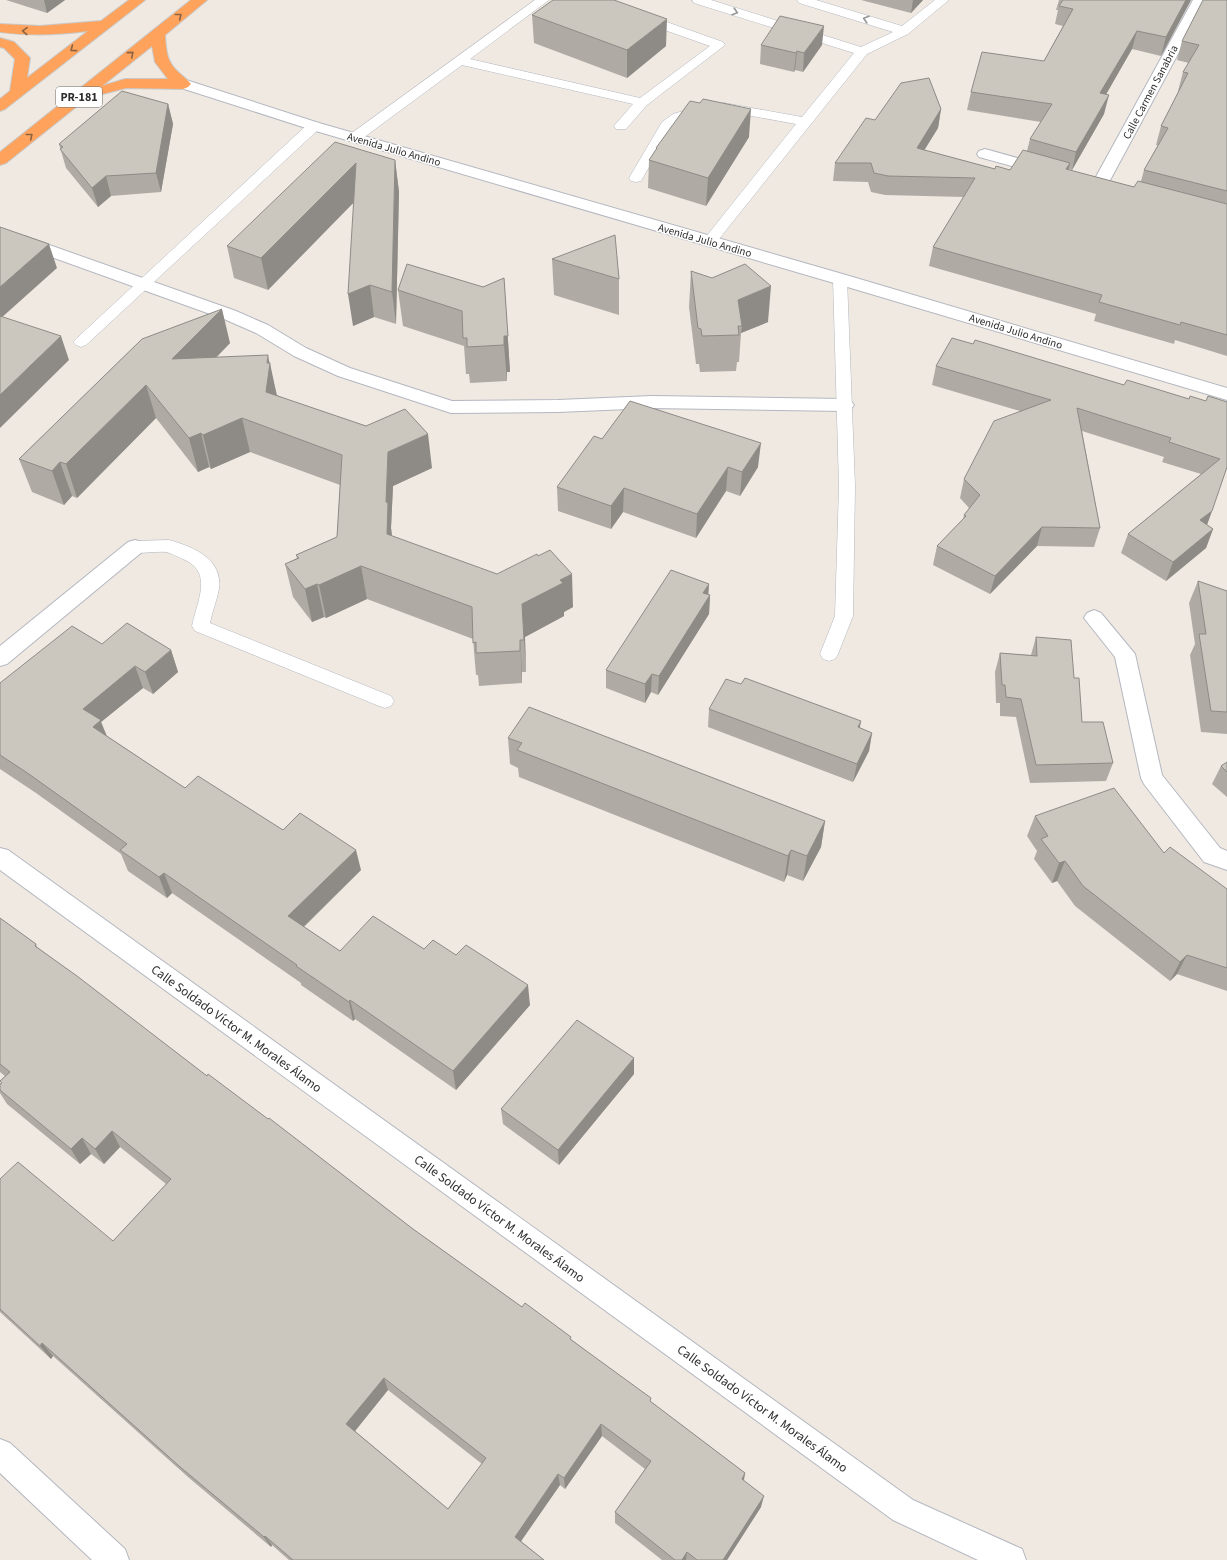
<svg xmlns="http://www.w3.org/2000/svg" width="1227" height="1560" font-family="'Source Sans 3',sans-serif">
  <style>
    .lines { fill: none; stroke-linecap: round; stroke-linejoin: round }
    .lane-casing { stroke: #b4b7c1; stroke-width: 1 }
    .street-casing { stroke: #b4b7c1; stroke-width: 2 }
    .secondary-casing { stroke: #b4b7c1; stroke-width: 2 }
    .highway-casing { stroke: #c9c9c9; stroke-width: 2 }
    .lane { fill: #fff; fill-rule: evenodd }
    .street { fill: #fff; fill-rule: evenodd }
    .secondary { fill: #fff; fill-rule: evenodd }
    .highway { fill: #ffa35c; fill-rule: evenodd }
    .wall { fill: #afaba4; fill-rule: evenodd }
    .shaded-wall { fill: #8e8b86 }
    .building { fill: #cbc7bf; stroke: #8e8b86; fill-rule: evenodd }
    .oneway { stroke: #969696 }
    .oneway2 { stroke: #8c6343 }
    .labels { text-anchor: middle; stroke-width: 3; stroke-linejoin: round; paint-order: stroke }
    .far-street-label { font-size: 11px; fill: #2e2e2e; stroke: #fff }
    .shield { fill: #fff; stroke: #6d6d6d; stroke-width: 1 }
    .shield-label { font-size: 12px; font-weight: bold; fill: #2e2e2e }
    .street-label { font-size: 13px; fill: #2e2e2e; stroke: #fff }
  </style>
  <rect width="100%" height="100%" fill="#efe9e1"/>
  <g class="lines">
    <defs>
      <path id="lane" d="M535,0H549L470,59L640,98L710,46L639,21L637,18L639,15H647L723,42L725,45L647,105L626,129H616L614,126L633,104L462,65L359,141H349L347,138L349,135Z
        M692,0H711L861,47L893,32L799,3L797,0H816L902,26L935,0H949L908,34L867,54L715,244L710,245L705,244L703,241L705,238L796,124L724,111L699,115L683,120L672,127L641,181L636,182L631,181L629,178L662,122L673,114L697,107L724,103L802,117L854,53L694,3Z
        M314,122L319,123L321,126L319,129L86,345L81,347L76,345L73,342L76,339L309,123Z
        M840,274L845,276L847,279L855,486L853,616L838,654L835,659L829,661L823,659L820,654L835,616L839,486L833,279L835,276Z
        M169,540C194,547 223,559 219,589C217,600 212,612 210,623L391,696L394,701L391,706L385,708L379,706L195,631L192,626C197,601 214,572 183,559C178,557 171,553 166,552C153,551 141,555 129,551L127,547L129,543L135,541Z"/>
      <path id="street" d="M1193,0H1207L1108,184L1106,187L1100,189L1094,187L1092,184Z
        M985,149L1050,167L1052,170L1050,173L1044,175L979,157L977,154L979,151Z
        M24,236L236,311L268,325L306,348L350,368L452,401L558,400L652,396L845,399L851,401L854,405L851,409L845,411L652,408L558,412L451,413L338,376L294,356L256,333L224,319L18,245L16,241L18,237Z
        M135,540L142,542L145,547L142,552L7,664L0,666V646L128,542Z
        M1094,610L1101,613L1135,654L1162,775L1220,848L1227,851V870L1204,862L1144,784L1141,778L1115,657L1084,618L1087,613Z
        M0,848L8,850L913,1500L1022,1549L1026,1560H978L893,1520L0,870Z
        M0,1439L10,1443L125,1549L129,1560H92L0,1473Z"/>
      <path id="secondary" d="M183,79L319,123L846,275L1227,388V400L834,283L309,129L178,87L175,84L178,81Z"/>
      <path id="highway" d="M129,0H145L5,109L0,111V99L10,91L15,59L4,48L0,47V38L14,42L30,58L27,78L88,31C58,35 30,36 0,32V24L40,26L101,21Z
        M191,0H207L165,35C166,48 166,61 177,71C181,75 187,79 191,84L188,87L183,89L126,88L87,98L6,163L0,165V152ZM152,46L155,62L168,79H125L102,86Z"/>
    </defs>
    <use href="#lane" class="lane-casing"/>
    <use href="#street" class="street-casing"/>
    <use href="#secondary" class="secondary-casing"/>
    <use href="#highway" class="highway-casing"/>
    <use href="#lane" class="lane"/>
    <use href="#street" class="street"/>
    <use href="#secondary" class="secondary"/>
    <use href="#highway" class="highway"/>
  </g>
  <path class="wall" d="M6,0H65L47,13Z
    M861,0H923L911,13Z
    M1059,0H1191L1161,56L1132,49L1106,94L1104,114L1072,170L1068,169V170L1134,187L1141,181L1144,170L1158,145H1156L1161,126L1179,91H1178L1183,72L1189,63L1177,60L1182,41L1227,0V356L1175,340L1174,344L1094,321L1096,314L929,266L933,247L964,197L885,195L871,192L868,182L833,181L835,163L875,120L941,109L938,128L924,150L995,169L1010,170L1027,151L1030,139L1041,122L967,110L971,92L1044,61L1063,26L1055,24L1058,10H1056Z
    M532,15L666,46L627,78L534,43Z
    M761,45H822L803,72L795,70L794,72L760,64Z
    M168,104L173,124L161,192L111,196L98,207L66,168L59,144Z
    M749,137L706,206L648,188L649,160L656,151V148Z
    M395,160L399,192L396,324L374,317L353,326L354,202L268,290L234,278L227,246Z
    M552,259L619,279V315L554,295Z
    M691,271L768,322L741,333L739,362H737L736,371L700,372L699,364H696L689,307Z
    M504,278L510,372H507V381L470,383L469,374H466L464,346L403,326L398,290L483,287Z
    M142,339L230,343L217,357L269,363L277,395L432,468L393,486L391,528L392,536L573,607L564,612V616L525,637L526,672H522V683L479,686L478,675H476L473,639L367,599L326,618L324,617L312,622L293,597L285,564L297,558L296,555L337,537L340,485L250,452L211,469L209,467L198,472L156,418L77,498L72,496L64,505L32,492L19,459Z
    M936,366L1124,385L1189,399L1206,401L1227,402L1212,511L1207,525L1213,529L1206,548L1166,581L1121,553L1128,534L1201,474L1162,462L1164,457L1082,431L1100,528L1094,547L1037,546L990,594L933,565L937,546L963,519L964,515L969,508L960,498L964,479L1020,411L932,385Z
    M602,439L758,467L740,496L726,491L696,538L623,512L611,529L558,511L557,487Z
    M1198,581L1227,591V734L1201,732L1190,655L1195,644L1189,603Z
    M709,584L708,595H710L709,614L658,695L651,692L645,703L606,688V670Z
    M1036,637L1074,678L1082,722L1113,763L1106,781L1030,783L1016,717L1000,716V703H996L995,672L1000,653L1031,655Z
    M102,644L171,650L178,672L153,694L143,688L101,722L107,736L185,788L283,830L361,870L304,927L340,951L424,949L530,1005L456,1090L355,1019L353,1021L301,985V983L172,893L167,898L128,871L121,854L36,793L0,769V683Z
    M709,709L860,728L872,733L869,751L853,782L708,727Z
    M508,738L825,821L821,847L803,881L787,875L784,882L519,777L518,768L510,764Z
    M1227,762V797L1212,784L1221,766Z
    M1035,816L1164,853L1227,889V991L1177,974L1170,981L1075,906L1057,881L1052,883L1034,859L1037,851L1027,836Z
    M0,918L36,944L37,947L207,1076L413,1229L522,1307L572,1340L651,1402L745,1473L744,1481L761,1507L727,1560H662L615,1523V1512L645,1469L602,1436L565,1489L560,1485L521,1541L544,1560H289L272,1545L271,1547L188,1477L53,1356L51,1359L0,1312V1179L113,1241L166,1184L120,1147L104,1164L91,1154L80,1164L7,1104L0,1093V1084L2,1083L0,1081L5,1076L0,1072ZM388,1390L482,1464L448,1509L355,1431Z
    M634,1058V1074L559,1165L503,1124L501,1109Z"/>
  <path class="shaded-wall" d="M44,0H65L47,13Z
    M913,0H923L911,13Z
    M1186,0H1191L1161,56L1166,37Z
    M667,19L666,46L627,78V50Z
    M824,26L822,45L803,72L804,53Z
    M1137,31L1132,49L1096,112L1100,93Z
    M797,51L795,70L794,72L796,53Z
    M1109,95L1104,114L1072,170L1076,152Z
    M168,104L173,124L161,192L156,173Z
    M751,109L749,137L706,206L708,178Z
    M941,109L938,128L914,167L917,148Z
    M395,160L399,192L396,324L392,292Z
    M356,163L361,195L268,290L261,258Z
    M1070,163L1065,182L1066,169Z
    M106,176L111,196L98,207L92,188Z
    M49,244L57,268L0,319V287Z
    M504,278L510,372H507V381L504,345Z
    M370,285L374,317L353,326L348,294Z
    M771,286L768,322L741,333L742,326L738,300Z
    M222,309L230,343L181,393L172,359Z
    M61,336L69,360L0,428V395Z
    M268,355L270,366V363L277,397L266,392L267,363Z
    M146,385L156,418L77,498L66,464Z
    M242,418L250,452L211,469L203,435Z
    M201,433L209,467L198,472L189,438Z
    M428,434L432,468L393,486L391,528L392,536L387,534L386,502L388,452Z
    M761,443L758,467L740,496L742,472Z
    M60,462L72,496L64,505L52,471Z
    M728,467L726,491L696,538L697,514Z
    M624,488L623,512L611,529V506Z
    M1212,511L1205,530L1200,520Z
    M1042,527L1037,546L990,594L995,576Z
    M1213,529L1206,548L1166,581L1173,562Z
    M361,566L367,599L326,618L319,585Z
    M572,574L573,607L564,612V616L525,637L526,672L522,604L560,580Z
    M317,584L324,617L312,622L305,589Z
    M709,584L708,599L710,595L709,614L658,695L659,676L703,593Z
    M520,640L522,672V683Z
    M171,650L178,672L153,694L145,672Z
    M135,666L143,688L101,722L109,742L101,748L83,709Z
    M652,674L651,692L645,703V684Z
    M861,721L858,739V727Z
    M872,733L869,751L853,782L857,764Z
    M825,821L821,847L803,881L807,856Z
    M356,850L361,870L294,936L288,916Z
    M791,850L787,875L784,882L788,856Z
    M1065,861L1057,881L1052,883L1059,863Z
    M164,873L172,893L167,898L159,877Z
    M1187,955L1177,974L1170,981L1180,962Z
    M528,985L530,1005L456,1090L453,1071Z
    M350,1000L355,1019L353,1021L349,1002Z
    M634,1058V1074L559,1165L558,1150Z
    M112,1131L120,1147L104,1164L95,1149Z
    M82,1138L91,1154L80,1164L71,1149Z
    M42,1343L53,1356L51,1359L40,1346Z
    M384,1378L388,1390L351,1436L346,1424Z
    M601,1424L602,1436L565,1489L564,1478Z
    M745,1473L743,1484L742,1479Z
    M558,1474L560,1485L517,1547L515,1537Z
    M764,1496L761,1507L727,1560H723Z
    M265,1536L272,1545L271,1547L264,1537Z
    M687,1552L686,1560H682Z"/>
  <path class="building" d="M553,0H614L667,19L627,50L532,15Z
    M1063,0H1186L1166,37L1137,31L1100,93L1109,95L1076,152L1030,139L1052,104L971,92L982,52L1044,61L1073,9L1059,6Z
    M1203,0H1227V191L1144,170L1168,128L1161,126L1188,73L1183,72L1199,45L1182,41Z
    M780,16L824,26L804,53L797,51L796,53L761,45Z
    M929,78L941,109L917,148L995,169L996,166L1010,170L1023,150L1070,163L1066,169L1134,187L1138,181L1227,204V335L1181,322L1180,325L1099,302L1102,295L933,247L975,178L888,176L874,173L871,163H835L866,118L875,120L901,83Z
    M122,91L168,104L156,173L106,176L92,188L60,149L63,147L59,144Z
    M703,99L751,109L708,178L649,160L657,148H656L690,101L700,103Z
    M335,142L395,160L392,292L370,285L348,294L356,163L261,258L227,246Z
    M0,227L49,244L0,287Z
    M615,235L619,279L552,259Z
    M407,264L483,287L504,278L508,336H504V345L467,347V338H463L462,311L398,290Z
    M745,264L771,286L738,300L742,326H738L739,335L702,336L701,329L698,328L691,271L712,278Z
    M222,309L172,359L268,355L267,363H270L266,392L366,426L405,409L428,434L388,452L386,502L388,503L387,534L497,574L537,554L538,556L550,550L572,574L560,580L563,583L522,604L524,640H520V651L476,653V642L473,643L472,607L361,566L319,585L317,584L305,589L285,564L299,558L296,555L337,537L342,455L242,418L203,435L201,433L189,438L146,385L66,464L60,462L52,471L19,459L142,339Z
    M0,316L61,336L0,395Z
    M952,338L973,344L975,340L1124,385L1127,380L1189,399L1190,396L1206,401L1208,396L1227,402V467L1212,511L1200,520L1213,529L1173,562L1128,534L1220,459L1169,442L1171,438L1077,408L1100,528L1042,527L995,576L937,546L966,516L964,515L980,495L964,479L994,421L1051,400L936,366Z
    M630,401L761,443L742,472L728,467L697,514L624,488L611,506L557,487L594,436L602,439Z
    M671,570L709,584L703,593L710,595L659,676L652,674L645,684L606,670Z
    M1198,581L1227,591V712L1211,711L1199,634H1206Z
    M127,623L171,650L145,672L135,666L83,709L101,720L93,727L185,788L198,776L283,830L300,813L356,850L288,916L340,951L373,916L424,949L433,940L456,955L466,945L528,985L453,1071L350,1000L349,1002L296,966L297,965L164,873L159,877L120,850L127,844L26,772L0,755V683L72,626L102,644Z
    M1036,637L1071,640L1074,678H1079L1082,722H1103L1113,763L1036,765L1021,699L1006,697L1005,685H1002L1000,653L1037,656Z
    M745,678L861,721L858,727L872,733L857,764L709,709L726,679L741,684Z
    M529,707L825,821L807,856L791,850L788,856L517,750L522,743L508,738Z
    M1227,762V772L1221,766Z
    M1114,788L1164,853L1170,847L1227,889V968L1187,955L1180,962L1083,886L1065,861L1059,863L1041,839L1048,836L1035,816Z
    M0,918L36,944L35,946L77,976L207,1076L208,1074L268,1119L269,1118L413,1229L522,1307L525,1303L571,1337L570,1339L651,1398L650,1401L745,1473L742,1479L764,1496L723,1560H697L687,1552L682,1560H675L615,1512L651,1461L601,1424L564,1478L558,1474L515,1537L544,1560H293L265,1536L264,1537L179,1466L42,1343L40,1346L0,1309V1179L18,1162L113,1241L171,1179L112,1131L95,1149L82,1138L71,1149L0,1090V1084L2,1083L0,1081L10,1072L0,1064ZM384,1378L486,1458L448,1509L346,1424Z
    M577,1020L634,1058L558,1150L501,1109Z"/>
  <defs><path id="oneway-chevron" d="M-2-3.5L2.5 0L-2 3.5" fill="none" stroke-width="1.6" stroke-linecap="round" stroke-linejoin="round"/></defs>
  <g class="oneway">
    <use href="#oneway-chevron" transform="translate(735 12) rotate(17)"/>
    <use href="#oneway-chevron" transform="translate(866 19) rotate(-163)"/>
  </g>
  <g class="oneway2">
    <use href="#oneway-chevron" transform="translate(179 16) rotate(-38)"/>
    <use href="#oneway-chevron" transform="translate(25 31) rotate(-178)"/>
    <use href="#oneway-chevron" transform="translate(73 49) rotate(143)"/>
    <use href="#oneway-chevron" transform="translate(131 54) rotate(-40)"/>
    <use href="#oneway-chevron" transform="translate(30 136) rotate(-39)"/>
  </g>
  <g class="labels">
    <g class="far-street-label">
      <text transform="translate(1150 92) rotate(-62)" y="4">Calle Carmen Sanabria</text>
      <text transform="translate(394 149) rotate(16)" y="4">Avenida Julio Andino</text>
      <text transform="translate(705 240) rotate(16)" y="4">Avenida Julio Andino</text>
      <text transform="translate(1016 331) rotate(17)" y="4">Avenida Julio Andino</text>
    </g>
    <rect class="shield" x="56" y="87" width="46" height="20" rx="3"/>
    <g class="shield-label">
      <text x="79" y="101">PR-181</text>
    </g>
    <g class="street-label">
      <text transform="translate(237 1028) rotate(36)" y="5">Calle Soldado Víctor M. Morales Álamo</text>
      <text transform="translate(500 1218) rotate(36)" y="5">Calle Soldado Víctor M. Morales Álamo</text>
      <text transform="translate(763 1408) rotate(36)" y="5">Calle Soldado Víctor M. Morales Álamo</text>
    </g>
  </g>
</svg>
